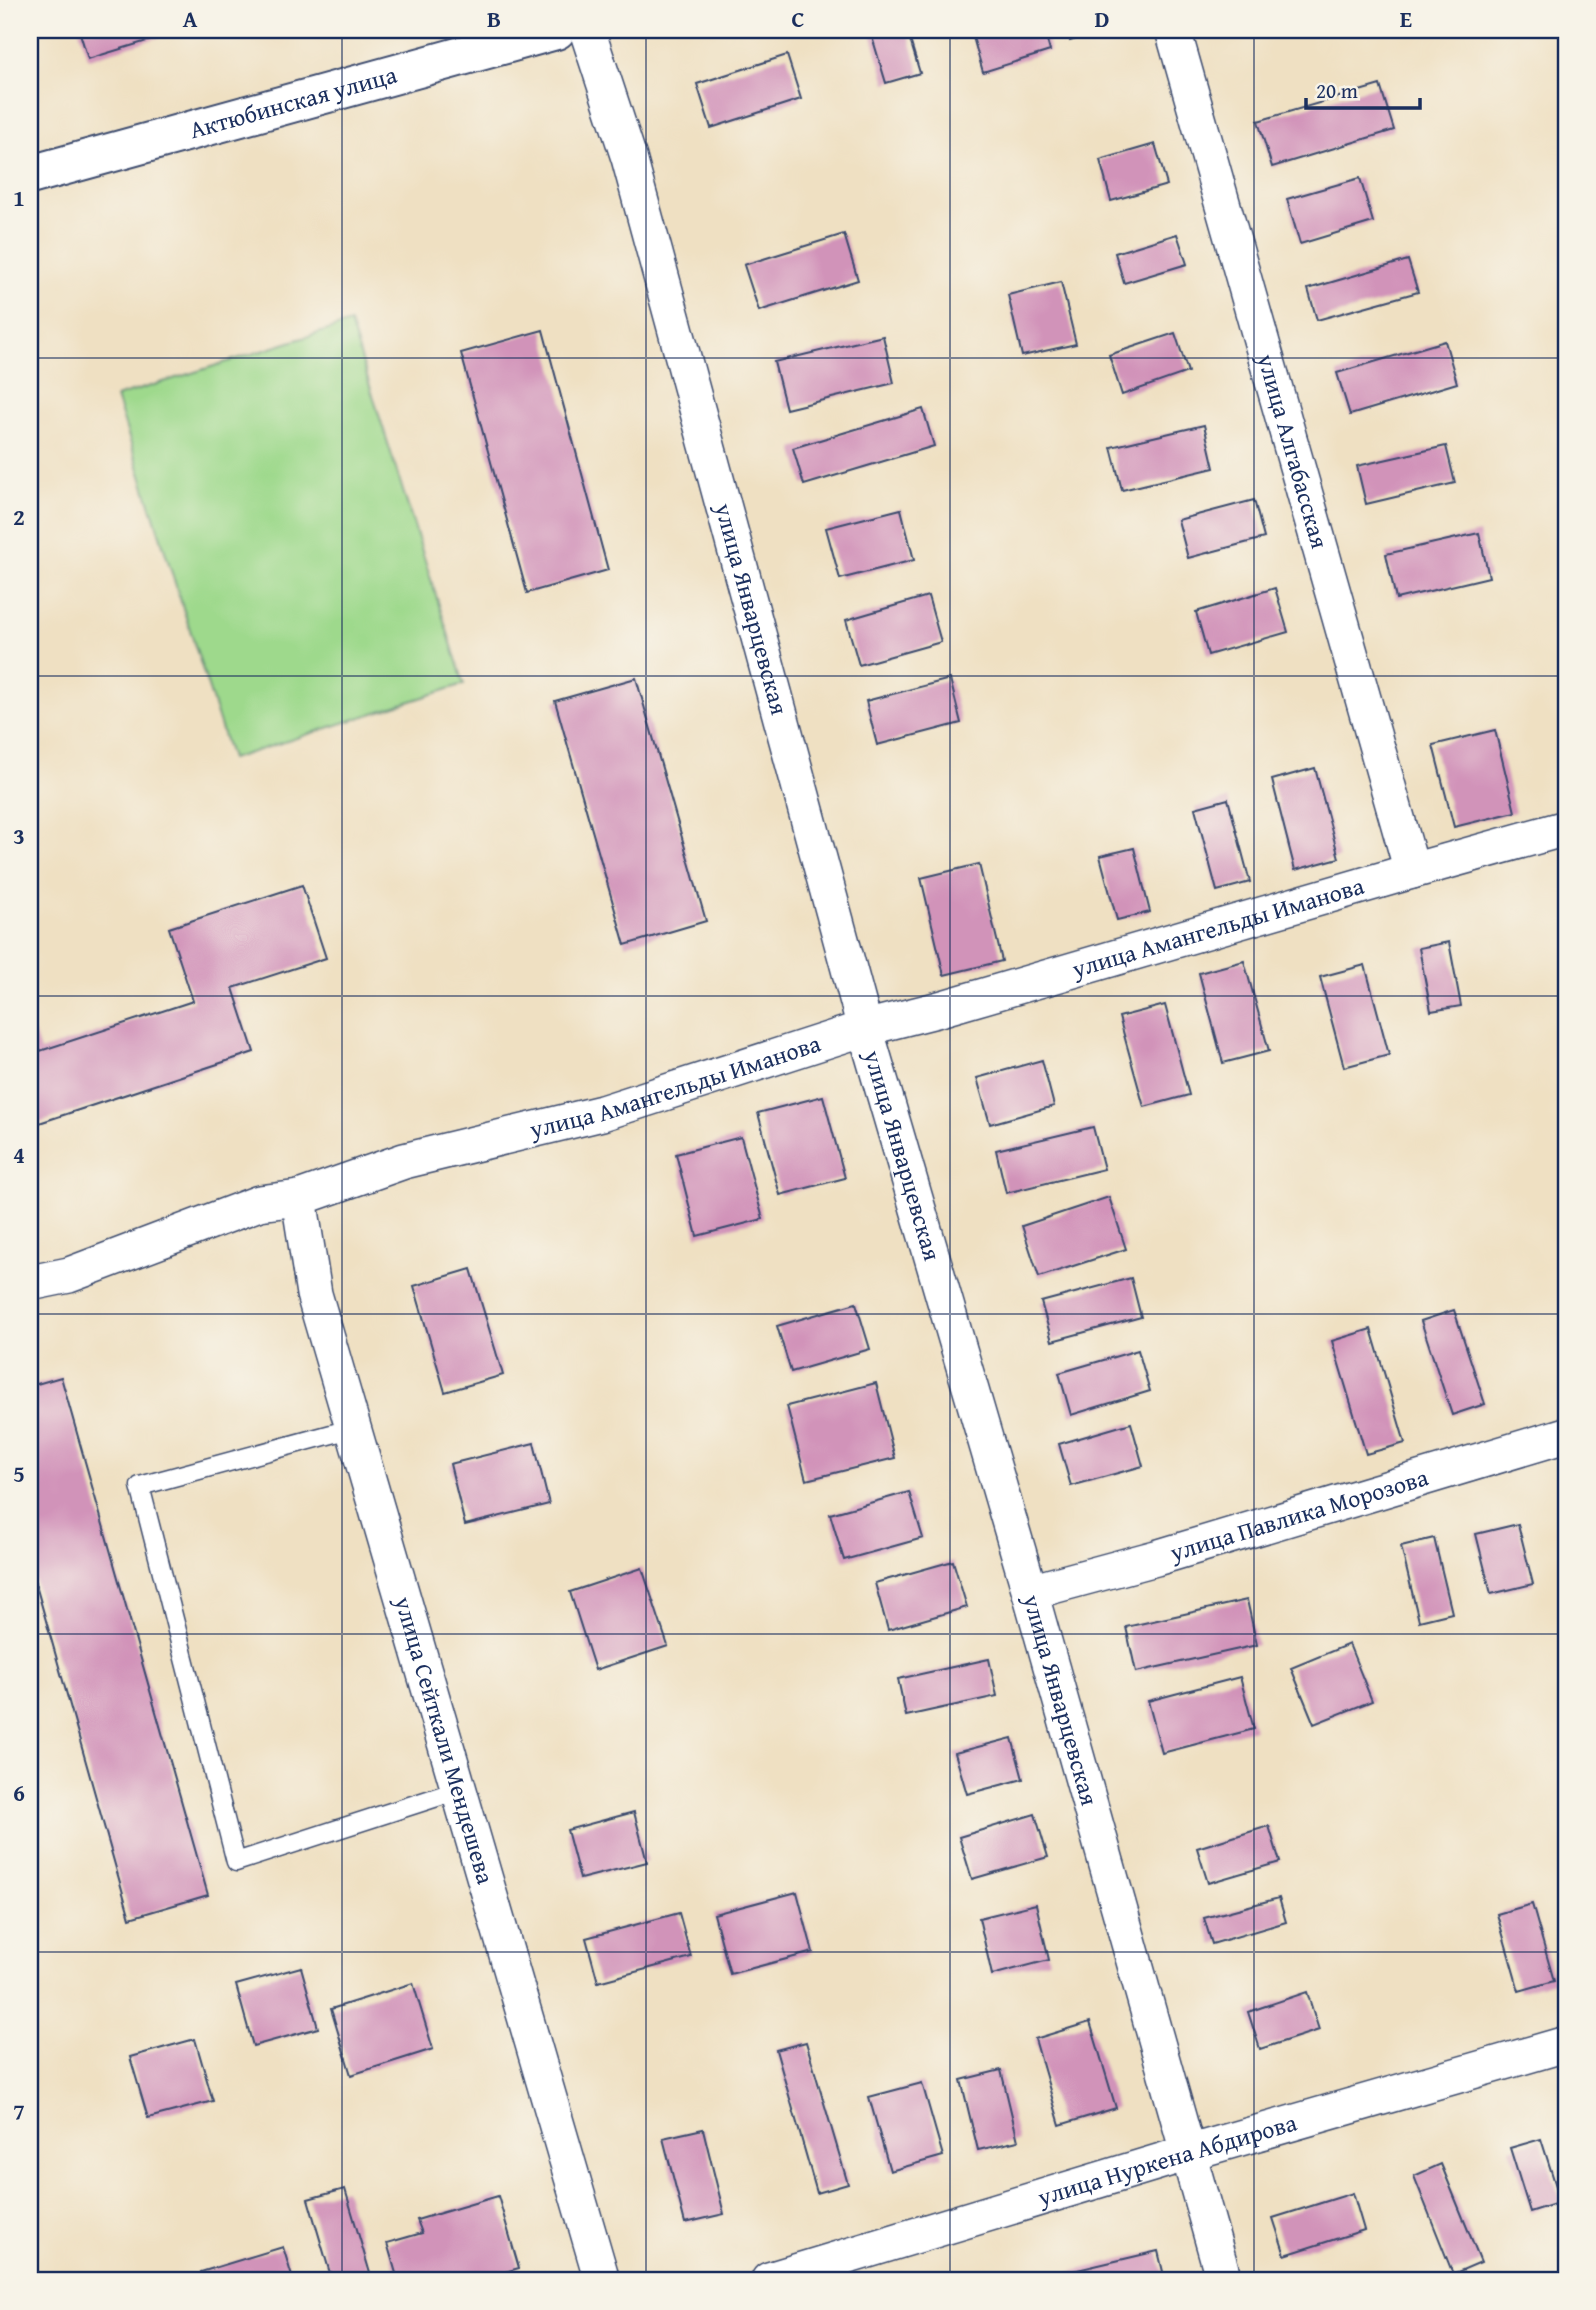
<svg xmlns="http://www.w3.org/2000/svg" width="1596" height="2310" font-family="'Gentium Book Plus',serif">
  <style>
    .green { fill: #9ed98c; stroke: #5c8475; stroke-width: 2 }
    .building { fill: #d193b9 }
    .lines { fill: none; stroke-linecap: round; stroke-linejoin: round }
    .lane-casing { stroke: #3b4a6d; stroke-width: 21 }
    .street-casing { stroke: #3b4a6d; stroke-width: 38 }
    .secondary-casing { stroke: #3b4a6d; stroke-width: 42 }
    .lane { stroke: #fff; stroke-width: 18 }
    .street { stroke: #fff; stroke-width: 35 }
    .secondary { stroke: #fff; stroke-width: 38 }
    .grid { fill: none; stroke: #1b2f5e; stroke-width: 2; stroke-opacity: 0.55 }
    .labels { text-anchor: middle; stroke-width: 5; stroke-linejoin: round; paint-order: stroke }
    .street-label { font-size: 24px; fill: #1b2f5e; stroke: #f7f3e8 }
    .neatline { fill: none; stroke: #1b2f5e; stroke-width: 2.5 }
    .grid-label { font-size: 23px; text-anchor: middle; font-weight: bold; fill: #1b2f5e }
  </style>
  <rect width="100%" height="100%" fill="#f7f3e8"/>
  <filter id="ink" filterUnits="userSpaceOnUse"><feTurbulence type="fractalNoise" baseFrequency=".0143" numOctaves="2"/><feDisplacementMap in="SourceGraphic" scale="14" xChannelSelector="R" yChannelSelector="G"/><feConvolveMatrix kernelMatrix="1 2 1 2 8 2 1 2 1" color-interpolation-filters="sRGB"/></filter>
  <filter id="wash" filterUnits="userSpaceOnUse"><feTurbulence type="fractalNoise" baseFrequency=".00686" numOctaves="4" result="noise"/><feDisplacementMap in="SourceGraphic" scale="28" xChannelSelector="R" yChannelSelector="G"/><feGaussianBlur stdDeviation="1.57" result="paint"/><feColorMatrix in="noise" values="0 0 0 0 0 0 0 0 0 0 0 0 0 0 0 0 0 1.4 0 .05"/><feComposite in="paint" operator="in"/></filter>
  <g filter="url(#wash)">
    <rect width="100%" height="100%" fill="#efe0c2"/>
    <path class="green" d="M350,323L464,684L231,759L116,397Z"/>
    <g id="blocks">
      <path class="building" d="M79,30H183L88,59Z
        M870,30H907L920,73L886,83Z
        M971,30H1044L1050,51L983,72Z
        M1067,30H1105L1070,41Z
        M787,55L801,99L711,128L697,84Z
        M1380,85L1394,130L1272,167L1258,121Z
        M1155,144L1167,185L1111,201L1100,160Z
        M1360,178L1373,222L1300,244L1287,199Z
        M844,234L858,280L759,311L744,265Z
        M1177,234L1187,264L1124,283L1115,253Z
        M1408,260L1418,292L1317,320L1308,289Z
        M1061,282L1076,344L1022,356L1008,295Z
        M543,330L608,570L527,593L461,353Z
        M1175,333L1188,372L1122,395L1109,355Z
        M883,336L894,383L786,409L774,362Z
        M1445,341L1457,383L1350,415L1337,373Z
        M923,409L934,446L804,485L793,448Z
        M1204,425L1214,468L1122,490L1111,447Z
        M1446,446L1455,483L1366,504L1357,466Z
        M1254,500L1264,538L1188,558L1178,520Z
        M901,509L914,560L840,579L826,528Z
        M1479,533L1489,577L1396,599L1386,554Z
        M1275,588L1288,632L1208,655L1196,612Z
        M928,596L941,642L859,665L846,620Z
        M636,678L706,921L625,945L555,701Z
        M950,679L961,723L877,745L866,701Z
        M1495,730L1515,812L1454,827L1433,745Z
        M1315,768L1339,858L1295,870L1272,780Z
        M1228,799L1250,882L1217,891L1195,808Z
        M1134,848L1150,912L1117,920L1100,856Z
        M979,864L1002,961L944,975L921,878Z
        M302,885L326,958L233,988L254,1052L30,1126V1020L40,1051L193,1001L169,928Z
        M1449,942L1461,1006L1431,1011L1419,948Z
        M1244,961L1269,1051L1223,1063L1199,973Z
        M1365,965L1389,1055L1344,1067L1320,977Z
        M1165,1005L1189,1095L1144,1107L1119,1017Z
        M1042,1060L1054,1106L990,1124L977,1078Z
        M823,1096L845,1178L780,1195L758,1113Z
        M1093,1127L1104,1169L1006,1193L996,1150Z
        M741,1137L763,1219L697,1236L676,1154Z
        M1109,1197L1126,1249L1039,1277L1022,1226Z
        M471,1269L503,1375L445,1392L414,1286Z
        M1131,1278L1141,1317L1052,1341L1041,1302Z
        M856,1303L870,1349L791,1372L777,1326Z
        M1454,1310L1485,1404L1452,1415L1421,1321Z
        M1371,1329L1405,1443L1366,1454L1332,1341Z
        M1138,1350L1150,1391L1071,1415L1059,1373Z
        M61,1377L208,1895L130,1918L30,1564V1386Z
        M876,1383L895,1458L806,1480L787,1406Z
        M1131,1423L1143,1466L1071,1486L1059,1444Z
        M534,1443L549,1504L465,1525L450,1464Z
        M909,1492L923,1538L844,1560L830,1514Z
        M1518,1524L1533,1584L1491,1594L1476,1534Z
        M1434,1538L1452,1613L1419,1621L1401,1546Z
        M953,1561L967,1607L888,1630L875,1583Z
        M642,1568L668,1646L595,1670L570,1592Z
        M1247,1600L1257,1645L1136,1672L1126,1627Z
        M1349,1644L1372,1701L1314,1724L1291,1668Z
        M989,1659L997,1696L906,1716L898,1679Z
        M1240,1677L1254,1729L1162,1753L1148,1701Z
        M1012,1738L1023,1779L967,1794L955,1753Z
        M634,1812L647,1862L580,1879L567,1830Z
        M1035,1814L1048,1857L972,1879L959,1837Z
        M1269,1826L1280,1862L1208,1883L1197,1848Z
        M797,1892L813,1952L730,1974L714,1914Z
        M1279,1898L1286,1922L1212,1944L1204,1918Z
        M1036,1904L1049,1960L992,1975L979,1918Z
        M1532,1904L1554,1981L1519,1991L1497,1914Z
        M679,1913L691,1957L598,1982L586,1938Z
        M301,1967L318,2028L253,2046L236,1985Z
        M413,1983L433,2049L351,2075L331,2009Z
        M1307,1992L1319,2030L1260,2049L1248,2012Z
        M1090,2022L1116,2108L1060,2125L1035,2039Z
        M195,2039L213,2101L148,2118L130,2057Z
        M806,2042L848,2184L817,2193L776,2050Z
        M1001,2070L1018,2141L978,2150L961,2080Z
        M922,2083L943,2156L890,2171L869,2097Z
        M703,2129L724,2214L685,2223L663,2138Z
        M1541,2139L1561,2202L1530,2212L1510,2148Z
        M1441,2164L1481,2262L1453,2274L1414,2176Z
        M345,2189L372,2280H332L308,2199Z
        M1353,2193L1364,2230L1285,2255L1273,2218Z
        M498,2196L519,2268L476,2280H398L387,2243L422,2233L417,2220Z
        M283,2247L293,2280H204L201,2272Z
        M1158,2251L1165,2280H1071L1069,2272Z
        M1377,2271L1380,2280H1347V2279Z"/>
    </g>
  </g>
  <g filter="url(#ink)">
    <use href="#blocks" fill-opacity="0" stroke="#3b4a6d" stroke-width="2"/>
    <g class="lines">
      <defs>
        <path id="lane" d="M354,1430L339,1432L140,1486L236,1862L459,1790"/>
        <g id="street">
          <path id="s1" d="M587,30L629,158L865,1028L1030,1592L1224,2280"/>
          <path id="s2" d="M1173,30L1412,871"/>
          <path id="s3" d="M299,1198L314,1294L602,2280"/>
          <path id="s4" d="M30,1283L69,1275L259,1203L299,1198L404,1161L602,1113L865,1028L936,1010L1412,871L1566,828"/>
          <path id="s5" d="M1030,1592L1156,1558L1566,1435"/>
          <path id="s6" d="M769,2280L1188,2153L1566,2044"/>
        </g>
        <g id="secondary">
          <path id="s7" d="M30,175L556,30"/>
        </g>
      </defs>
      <use href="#lane" class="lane-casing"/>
      <use href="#street" class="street-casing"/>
      <use href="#secondary" class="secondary-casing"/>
      <use href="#lane" class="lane"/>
      <use href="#street" class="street"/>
      <use href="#secondary" class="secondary"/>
    </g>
  </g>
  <path class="grid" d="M342,30V2280M646,30V2280M950,30V2280M1254,30V2280M30,358H1566M30,676H1566M30,996H1566M30,1314H1566M30,1634H1566M30,1952H1566"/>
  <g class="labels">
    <g class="street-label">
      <text dy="8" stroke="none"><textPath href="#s7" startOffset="273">Актюбинская улица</textPath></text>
      <text dy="8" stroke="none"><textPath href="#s2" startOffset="438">улица Алгабасская</textPath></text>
      <text dy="8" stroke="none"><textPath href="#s1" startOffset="602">улица Январцевская</textPath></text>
      <text dy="8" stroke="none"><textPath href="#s4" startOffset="1242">улица Амангельды Иманова</textPath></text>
      <text dy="8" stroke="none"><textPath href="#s4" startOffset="676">улица Амангельды Иманова</textPath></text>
      <text dy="8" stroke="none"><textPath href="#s1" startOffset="1169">улица Январцевская</textPath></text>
      <text dy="8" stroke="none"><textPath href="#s5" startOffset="280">улица Павлика Морозова</textPath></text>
      <text dy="8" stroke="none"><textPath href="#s1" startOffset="1736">улица Январцевская</textPath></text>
      <text dy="8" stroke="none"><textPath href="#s3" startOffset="562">улица Сейткали Мендешева</textPath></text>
      <text dy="8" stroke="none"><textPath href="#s6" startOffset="416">улица Нуркена Абдирова</textPath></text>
    </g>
  </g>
  <rect width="1596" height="2310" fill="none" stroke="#f7f3e8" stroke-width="77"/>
  <path d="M1306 98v10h114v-10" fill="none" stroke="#1b2f5e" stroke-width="3.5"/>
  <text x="1316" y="98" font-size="21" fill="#1b2f5e" stroke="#f7f3e8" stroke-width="5" paint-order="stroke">20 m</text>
  <rect x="38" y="38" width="1520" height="2234" class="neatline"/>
  <g class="grid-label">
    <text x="190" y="27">A</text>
    <text x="494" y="27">B</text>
    <text x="798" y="27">C</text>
    <text x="1102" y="27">D</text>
    <text x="1406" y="27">E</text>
    <text x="19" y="206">1</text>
    <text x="19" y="525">2</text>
    <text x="19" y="844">3</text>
    <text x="19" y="1163">4</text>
    <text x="19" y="1482">5</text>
    <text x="19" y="1801">6</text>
    <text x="19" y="2120">7</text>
  </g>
</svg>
